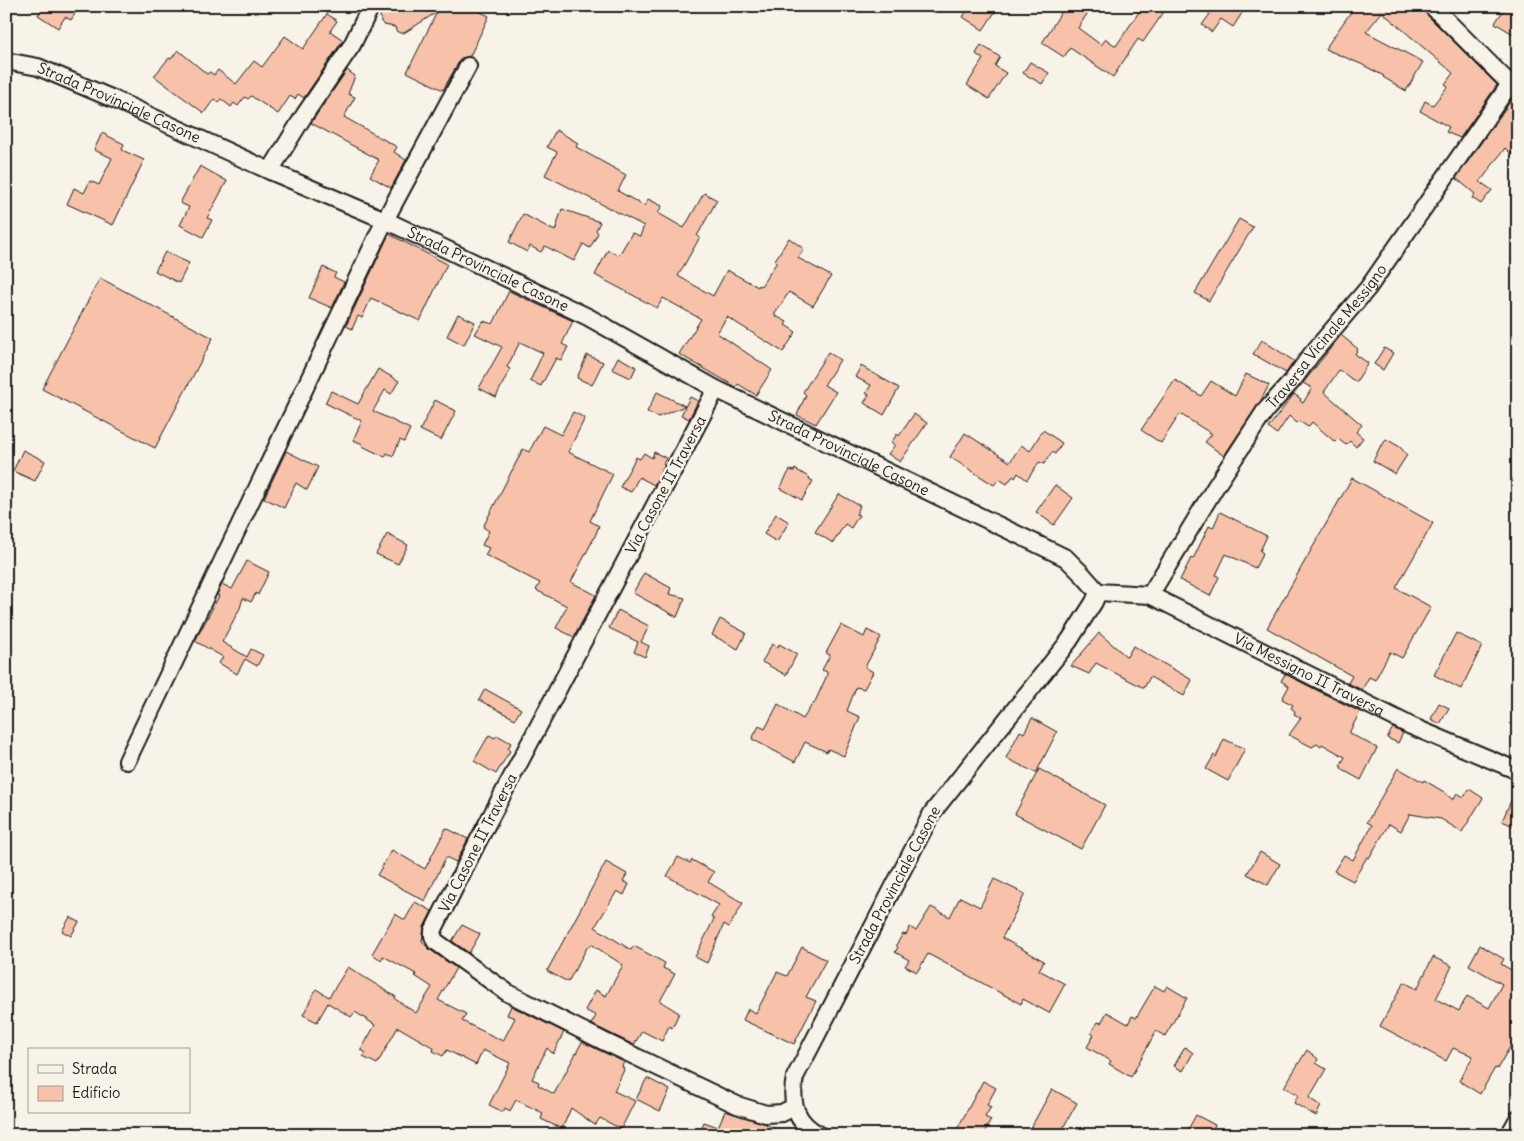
<svg xmlns="http://www.w3.org/2000/svg" width="1524" height="1141" font-family="Delius,sans-serif">
  <style>
    .building { fill: #f7c2a9; stroke: #1c1c1c }
    .lines { fill: none; stroke-linecap: round; stroke-linejoin: round }
    .minor-casing { stroke: #1c1c1c; stroke-width: 20 }
    .minor { stroke: #f7f3e8; stroke-width: 16 }
    .labels { text-anchor: middle; stroke-width: 5; stroke-linejoin: round; paint-order: stroke }
    .street-label { font-size: 15px; fill: #1c1c1c; stroke: #f7f3e8 }
  </style>
  <rect width="100%" height="100%" fill="#f7f3e8"/>
  <filter id="ink" filterUnits="userSpaceOnUse"><feTurbulence type="fractalNoise" baseFrequency=".02" numOctaves="2"/><feDisplacementMap in="SourceGraphic" scale="10" xChannelSelector="R" yChannelSelector="G"/><feConvolveMatrix kernelMatrix="1 2 1 2 8 2 1 2 1" color-interpolation-filters="sRGB"/></filter>
  <g filter="url(#ink)">
    <path class="building" d="M44,6H80L71,20L65,17L58,28L38,15Z
      M386,6H468L489,16L470,56L461,58L443,90L407,72L437,12L404,33H400L396,31L395,27L384,25L381,22L380,16Z
      M970,6H999L983,30L963,17Z
      M1065,6H1092L1078,28L1101,45L1106,39L1116,46L1143,6H1168L1143,42L1138,39L1113,77L1070,48L1064,57L1042,43Z
      M1198,6H1238L1244,10L1233,27L1221,19L1212,32L1202,25L1210,14Z
      M1355,6H1422L1425,13L1497,85L1460,138L1446,132L1449,127L1420,111L1425,101L1433,105L1448,86L1445,84L1453,73L1382,12L1366,32L1423,62L1406,91L1383,77L1384,76L1361,64L1325,49Z
      M1506,6H1518V37L1495,23Z
      M327,14L337,21L330,31L343,40L304,98L298,94L295,99L290,96L278,114L251,96L248,99L245,97L238,106L234,103L231,107L221,99L218,102L214,99L204,113L154,76L169,58L171,59L178,50L207,74L210,72L214,75L218,70L236,84L254,61L262,67L285,36L303,49Z
      M981,45L1000,57L995,66L1006,73L989,99L967,85L983,59L976,54Z
      M1030,62L1049,73L1042,84L1023,73Z
      M347,70L355,76L348,94L355,97L344,117L397,147L394,152L406,160L391,188L370,176L379,160L311,123Z
      M1518,101V147L1512,155L1505,148L1480,182L1492,190L1481,204L1472,198L1475,194L1456,178L1510,102Z
      M556,130L578,143L576,147L626,175L618,191L644,206L648,199L662,206L658,213L684,228L704,193L717,200L697,236L700,237L678,276L713,296L727,270L758,287L759,285L761,286L777,262L775,260L789,238L804,249L798,258L831,276L813,306L789,292L774,315L787,322L785,325L796,332L783,352L727,317L717,333L772,370L756,395L738,384L736,387L679,354L701,319L663,298L657,308L595,275L608,250L619,255L632,233L640,236L644,226L545,175L557,152L547,147Z
      M102,133L124,144L122,150L144,160L113,225L67,204L74,188L84,193L90,181L99,185L112,158L94,150Z
      M200,166L227,181L207,218L212,220L203,237L180,225L189,207L180,203Z
      M562,209L600,222L596,230L598,233L590,248L583,244L574,261L545,246L541,252L530,246L527,252L509,242L523,214L555,231Z
      M1239,219L1253,227L1209,301L1195,293Z
      M389,234L447,264L420,321L371,298L362,318L358,316L352,329L346,326Z
      M165,252L189,263L179,283L155,271Z
      M323,267L336,273L334,277L344,282L332,308L309,298Z
      M100,278L213,338L155,448L42,389Z
      M509,291L573,321L562,344L568,347L561,360L556,358L541,386L530,381L543,353L520,342L507,367L510,369L496,397L479,388L502,347L475,334L483,321L493,324Z
      M458,314L475,322L464,345L447,336Z
      M1341,335L1358,349L1355,354L1368,363L1356,382L1339,370L1324,392L1362,425L1356,432L1363,438L1356,447L1350,441L1346,445L1338,439L1335,442L1312,422L1308,427L1299,421L1297,423L1289,416L1277,434L1268,428L1294,394L1301,399L1300,401L1303,403L1312,388L1303,383Z
      M1262,340L1294,361L1286,373L1253,354Z
      M1384,348L1393,353L1383,370L1374,364Z
      M828,352L840,360L824,385L836,392L816,424L797,415L806,395L803,392Z
      M587,355L603,362L592,385L577,378Z
      M618,357L636,367L631,378L612,369Z
      M861,366L899,388L884,415L864,403L869,395L866,393L871,385L855,377Z
      M378,369L399,381L391,394L385,390L373,411L410,429L404,442L400,440L393,456L387,453L385,457L362,446L363,444L353,440L362,421L325,403L331,391L358,404Z
      M1246,374L1269,385L1261,400L1224,456L1205,442L1212,434L1180,414L1161,443L1141,430L1175,380L1201,396L1211,381L1235,396Z
      M657,392L685,406L658,417L647,412Z
      M690,397L698,401L689,419L681,415Z
      M435,400L456,411L441,440L420,430Z
      M573,412L585,418L568,452L613,474L590,521L599,526L595,536L571,582L596,595L574,637L556,628L567,606L536,590L540,583L485,555L489,548L482,545L489,531L483,527L523,449L529,452L543,426L561,435Z
      M914,414L927,423L900,462L888,454L895,445L891,443L897,434L899,436Z
      M1043,430L1062,443L1055,454L1052,452L1044,464L1039,462L1027,480L1018,473L1015,478L1013,476L1007,484L999,479L994,485L950,457L965,433L1010,462L1021,445L1030,451Z
      M1386,439L1400,447L1407,455L1395,474L1373,461L1381,445L1382,446Z
      M23,450L45,461L35,481L13,471Z
      M286,451L318,467L307,490L296,483L284,508L264,498Z
      M654,452L666,458L663,464L665,465L654,485L639,477L631,492L620,487L636,457L640,459L644,453L652,458Z
      M795,469L810,478L809,479L813,481L802,500L780,488L790,470L794,471Z
      M1352,478L1433,523L1396,588L1431,607L1402,658L1390,652L1375,680L1369,677L1362,690L1348,683L1352,676L1267,628Z
      M1055,485L1073,498L1054,525L1036,512Z
      M839,494L860,506L856,514L859,515L851,528L845,524L833,543L815,532Z
      M1220,512L1267,536L1260,551L1263,553L1255,568L1226,554L1216,575L1219,577L1210,596L1180,580L1191,558L1193,559L1209,526L1213,528Z
      M776,514L789,522L777,542L764,534Z
      M387,534L408,545L398,564L376,554Z
      M247,561L269,572L258,595L256,593L251,602L243,598L240,608L222,642L247,657L251,649L263,655L257,666L245,659L237,674L219,663L223,657L195,641L219,596L217,595L222,584L232,589Z
      M644,573L671,588L669,594L685,598L677,617L633,593Z
      M618,610L649,626L641,642L649,646L645,657L634,652L638,642L609,628Z
      M720,619L746,633L738,649L712,635Z
      M841,625L864,637L867,630L881,637L865,667L873,672L864,689L856,687L847,711L860,717L844,756L828,749L827,752L805,742L795,762L752,739L759,726L765,729L778,704L803,719L813,703L814,704L827,675V672L822,670L830,655L826,653Z
      M1099,633L1127,657L1133,646L1192,680L1184,696L1150,677L1144,688L1096,663L1089,674L1071,666Z
      M1456,633L1482,646L1461,689L1434,675Z
      M772,644L778,647L779,644L797,654L786,675L762,662Z
      M1285,674L1360,712L1349,733L1377,748L1361,780L1341,769L1342,767L1340,766L1345,757L1322,744L1321,747L1317,744L1312,747L1289,735L1301,718L1294,714L1295,711L1291,708L1293,705L1282,699L1289,686L1281,681Z
      M485,689L521,709L515,719L479,700Z
      M1439,703L1449,708L1440,724L1431,719Z
      M1032,718L1057,732L1036,773L1006,758L1020,731L1024,733Z
      M1393,728L1403,733L1398,743L1387,738Z
      M489,735L495,738L497,735L511,743L508,749L510,751L496,774L474,761Z
      M1224,739L1245,749L1228,781L1206,769L1214,755L1216,757Z
      M1398,768L1423,782L1424,780L1444,792L1453,800L1457,793L1464,797L1469,789L1483,798L1462,832L1441,819L1410,814L1401,831L1389,824L1369,858L1367,857L1353,881L1334,871L1344,855L1353,860L1372,825L1367,822Z
      M1039,769L1105,805L1081,849L1015,814Z
      M1518,785V828L1502,821Z
      M446,828L468,839L456,862L446,857L425,901L377,875L392,850L425,869Z
      M1260,852L1280,864L1268,885L1247,874Z
      M678,857L690,863L692,860L714,872L708,882L743,903L729,927L724,924L707,963L695,957L714,919L711,917L719,905L667,876Z
      M606,862L627,874L623,881L629,884L624,895L617,891L595,927L631,950L634,946L665,963L663,968L675,974L660,1001L679,1013L672,1028L669,1026L662,1041L642,1031L634,1045L591,1024L596,1016L585,1010L596,990L606,996L623,965L591,944L590,947L588,946L568,982L547,971Z
      M994,879L1025,894L1002,938L1044,961L1039,970L1065,984L1049,1013L1023,999L1021,1004L928,954L917,972L905,966L909,960L895,952L898,947L896,945L903,934L906,935L910,927L916,931L931,907L950,917L960,897L980,907Z
      M415,902L432,911L424,927L422,941L429,949L456,968L438,1000L466,1014L462,1021L503,1041L515,1018L507,1015L511,1006L564,1032L553,1054L547,1048L532,1079L539,1082L538,1085L554,1094L582,1042L624,1062L622,1066L624,1070L614,1091L635,1101L621,1129L600,1118L595,1125L571,1108L562,1129L541,1119L543,1113L516,1100L510,1111L505,1108L503,1112L489,1105L510,1063L483,1050L476,1065L447,1050L443,1056L433,1051L434,1048L398,1027L377,1064L363,1057L366,1053L361,1050L375,1025L355,1012L351,1017L328,1003L317,1022L303,1015L316,989L329,997L348,967L396,997L395,999L416,1013L432,987L415,976L416,974L383,956L381,960L372,954L395,914L405,920Z
      M70,917L79,922L71,936L62,931Z
      M462,925L480,934L469,953L452,941Z
      M1480,945L1504,959L1501,964L1518,974V1033L1497,1069L1495,1068L1480,1094L1459,1081L1473,1056L1453,1048L1446,1061L1380,1026L1404,982L1417,989L1433,957L1452,966L1436,999L1459,1011L1467,996L1489,1008L1502,984L1469,965Z
      M802,947L826,960L806,997L816,1001L794,1044L743,1020L748,1009L756,1013L777,972L787,976Z
      M1155,986L1164,991L1167,986L1187,998L1165,1036L1156,1031L1131,1077L1109,1064L1111,1061L1087,1047L1094,1035L1091,1033L1098,1022L1101,1023L1107,1012L1128,1024L1132,1016L1136,1018Z
      M1185,1047L1193,1053L1183,1071L1174,1066Z
      M1307,1050L1318,1059L1316,1063L1326,1069L1309,1098L1321,1106L1316,1116L1294,1103L1298,1095L1284,1087Z
      M647,1078L670,1090L660,1111L636,1099Z
      M983,1081L996,1088L987,1105L991,1107L985,1117L991,1120L983,1135H954Z
      M1052,1089L1077,1103L1059,1135H1027Z
      M725,1111L766,1124L787,1135H708L700,1132L704,1122L718,1127Z
      M1196,1115L1215,1125L1209,1135H1185Z"/>
    <g class="lines">
      <defs>
        <g id="minor">
          <path d="M1432,6L1517,91"/>
          <path id="s1" d="M6,61L38,67L111,98L270,171L385,220L588,317L716,389L1066,558L1083,575L1098,592L1094,602L1069,641L932,813L795,1077C790,1102 795,1123 820,1135"/>
          <path d="M270,171L305,114L352,45L371,6"/>
          <path d="M716,389L477,843L433,931V936L435,941L508,993L603,1041L737,1105L766,1114L782,1113L794,1107"/>
          <path id="s2" d="M1098,592L1150,595L1411,726L1518,771"/>
          <path id="s3" d="M1150,595L1216,486L1265,411L1293,380L1311,355L1368,288L1510,84"/>
          <path d="M127,761L385,220L468,66"/>
          <path d="M1509,1135L1518,1119"/>
        </g>
      </defs>
      <use href="#minor" class="minor-casing"/>
      <use href="#minor" class="minor"/>
    </g>
  </g>
  <g class="labels">
    <g class="street-label">
      <text dy="5" stroke="none"><textPath href="#s1" startOffset="121">Strada Provinciale Casone</textPath></text>
      <text dy="5" stroke="none"><textPath href="#s1" startOffset="526">Strada Provinciale Casone</textPath></text>
      <text dy="5" stroke="none"><textPath href="#s3" startOffset="314">Traversa Vicinale Messigno</textPath></text>
      <text dy="5" stroke="none"><textPath href="#s1" startOffset="931">Strada Provinciale Casone</textPath></text>
      <text transform="translate(666 485) rotate(-62)" y="5">Via Casone II Traversa</text>
      <text dy="5" stroke="none"><textPath href="#s2" startOffset="230">Via Messigno II Traversa</textPath></text>
      <text transform="translate(478 843) rotate(-63)" y="5">Via Casone II Traversa</text>
      <text transform="translate(895 885) rotate(-62)" y="5">Strada Provinciale Casone</text>
    </g>
  </g>
  <rect width="1524" height="1141" fill="none" stroke="#f7f3e8" stroke-width="25"/>
  <rect x="12" y="12" width="1499" height="1116" fill="none" stroke="#1c1c1c" stroke-width="2" filter="url(#ink)"/>
  <rect x="28" y="1048" width="162" height="65" fill="#f7f3e8" stroke="#9f9d96"/>
  <rect x="38" y="1065" width="25" height="8" fill="#f7f3e8" stroke="#9f9d96"/>
  <text x="72" y="1074" font-size="15" fill="#1c1c1c">Strada</text>
  <rect x="38" y="1086" width="25" height="15" fill="#f7c2a9" stroke="#9f9d96"/>
  <text x="72" y="1098" font-size="15" fill="#1c1c1c">Edificio</text>
</svg>
